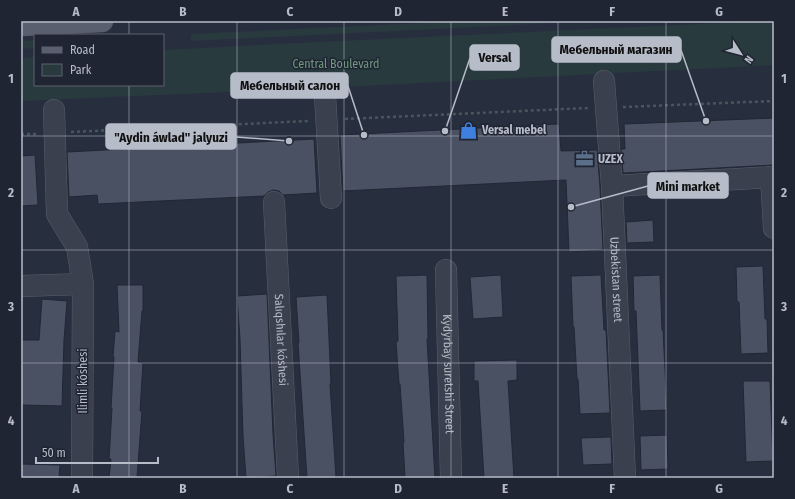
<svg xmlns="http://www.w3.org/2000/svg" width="795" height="499" font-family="'Fira Sans Condensed',sans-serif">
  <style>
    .green { fill: #293a3f }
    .building { fill: #495162; stroke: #222735 }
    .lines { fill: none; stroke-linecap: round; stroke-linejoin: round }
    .minor-casing { stroke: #595e6c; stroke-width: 22 }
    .major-casing { stroke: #444957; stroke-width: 23 }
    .path { stroke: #47575c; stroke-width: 2.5; stroke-dasharray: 3 3; stroke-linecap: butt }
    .minor { stroke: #3b404e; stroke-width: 21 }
    .major { stroke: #595f6e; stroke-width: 22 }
    .grid { fill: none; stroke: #b7bcc9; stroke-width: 1; stroke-opacity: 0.55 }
    .labels { text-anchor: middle; stroke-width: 3; stroke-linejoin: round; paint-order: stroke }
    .park-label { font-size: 12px; fill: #70987e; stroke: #202533 }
    .poi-label { font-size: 12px; font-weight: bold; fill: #b7bcc9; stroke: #202533; text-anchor: start }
    .street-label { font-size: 12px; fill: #b7bcc9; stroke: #202533 }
    .leader { fill: none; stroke: #b7bcc9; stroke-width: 1.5 }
    .callout-dot { fill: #b7bcc9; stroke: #202533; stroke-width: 1.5 }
    .callout { fill: #b7bcc9; stroke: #b7bcc9; stroke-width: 1.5 }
    .callout-label { font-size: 13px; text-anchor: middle; font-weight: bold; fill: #111 }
    .neatline { fill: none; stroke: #b7bcc9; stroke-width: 1.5 }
    .grid-label { font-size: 13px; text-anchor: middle; font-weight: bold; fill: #b7bcc9 }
  </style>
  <rect width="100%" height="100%" fill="#272e3e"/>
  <path class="green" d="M466,21H595L191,41V34Z
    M764,21H774V65L340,87L21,101V58L35,57V85H163V50L339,41Z
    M35,40V48L21,49V41Z"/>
  <path class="building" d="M774,118V165L623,173L621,149H625L624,124Z
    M559,124L561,151L597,150L600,187L603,250L569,252L566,180L343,191L340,135Z
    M314,139L317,193L283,195L279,191L273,190L268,192L264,196L98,204L97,195L69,197L67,152Z
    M35,155L38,205L21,206V156Z
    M653,220L654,242L627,243L626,222Z
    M763,266L765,319H767L768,353L741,354L739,302H737L736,267Z
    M427,275L428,339H427L435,478H405L403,442H404L400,384H399L396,342L398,341L396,276Z
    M501,275L503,317L473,319L470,277Z
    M601,275L604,330H606L610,413L580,414L578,379H577L574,327H573L571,276Z
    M660,275L662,330H663L667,410L640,411L636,311H634L633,276Z
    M117,285H143V311H142L138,362L143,363L140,411H142L137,478H109L111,459H109L112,408H111L114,357H113L115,331L119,332Z
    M267,294L273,434L276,476L246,478L243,436L240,339L237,296Z
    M327,295L331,384H330L336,478H307L298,343H299L296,297Z
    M42,299L67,301L64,340L62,406L21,405L22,340H39Z
    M517,360V380L508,381L514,478H484L478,381H474V361Z
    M743,381H770L773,461L746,462Z
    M667,435L668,469L641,470L640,436Z
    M611,437L612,464L583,465L581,438Z
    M21,464L60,465L59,478H21Z"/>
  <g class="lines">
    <defs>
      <g id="minor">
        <path id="s1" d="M604,81L612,186L625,478"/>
        <path d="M325,95L331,198"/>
        <path d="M54,110L57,214L77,247L83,284L82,478"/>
        <path d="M771,177L774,228"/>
        <path d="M612,186L774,177"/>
        <path id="s2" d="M274,202L288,478"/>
        <path id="s3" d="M446,270L451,478"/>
        <path d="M21,286L83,284"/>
      </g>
      <path id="major" d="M21,25L102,21"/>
    </defs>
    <use href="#minor" class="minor-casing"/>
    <use href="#major" class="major-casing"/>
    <path class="path" d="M623,107L774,101
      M345,119L588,108
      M71,132L308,121
      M21,134H36"/>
    <use href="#minor" class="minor"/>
    <use href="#major" class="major"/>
  </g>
  <path class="grid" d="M129,21V35M237,21V478M344,21V478M451,21V478M558,21V478M666,21V478M129,85V478M21,136H774M21,250H774M21,363H774"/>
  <defs>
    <symbol id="shop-bare" viewBox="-9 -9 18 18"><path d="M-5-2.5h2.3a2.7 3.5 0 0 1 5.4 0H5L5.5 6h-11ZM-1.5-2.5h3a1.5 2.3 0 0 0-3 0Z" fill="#3f7fe0" stroke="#202533" stroke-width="2.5" paint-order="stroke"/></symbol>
    <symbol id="office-bare" viewBox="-9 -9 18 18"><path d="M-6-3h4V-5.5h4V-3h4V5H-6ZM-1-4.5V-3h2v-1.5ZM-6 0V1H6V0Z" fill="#5c6f8a" stroke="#202533" stroke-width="2.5" paint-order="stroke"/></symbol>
  </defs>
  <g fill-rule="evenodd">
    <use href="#shop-bare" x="456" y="118" width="25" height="25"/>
    <use href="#office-bare" x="572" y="146" width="25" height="25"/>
  </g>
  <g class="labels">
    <g class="park-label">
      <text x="336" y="68">Central Boulevard</text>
    </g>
    <g class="poi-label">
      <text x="482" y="134">Versal mebel</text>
      <text x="598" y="163">UZEX</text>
    </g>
    <g class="street-label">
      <text dy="4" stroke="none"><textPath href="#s1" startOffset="199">Uzbekistan street</textPath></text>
      <text dy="4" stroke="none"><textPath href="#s2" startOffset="138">Salıqshılar kóshesi</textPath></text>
      <text dy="4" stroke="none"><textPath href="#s3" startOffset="104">Kydyrbay suretshi Street</textPath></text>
      <text transform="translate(83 381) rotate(-90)" y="4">Ilimli kóshesi</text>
    </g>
  </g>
  <path class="leader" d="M706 121L681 50M445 131L470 58M364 135L348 86M289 141L236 137M571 207L648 186"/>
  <g class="callout-dot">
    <circle cx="706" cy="121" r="4"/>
    <circle cx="445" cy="131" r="4"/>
    <circle cx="364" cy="135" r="4"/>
    <circle cx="289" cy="141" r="4"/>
    <circle cx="571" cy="207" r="4"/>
  </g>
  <g class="callout">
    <rect x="552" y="37" width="129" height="25" rx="4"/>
    <rect x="470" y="45" width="49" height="25" rx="4"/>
    <rect x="231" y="73" width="117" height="25" rx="4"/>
    <rect x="106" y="124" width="130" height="25" rx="4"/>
    <rect x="648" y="173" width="80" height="25" rx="4"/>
  </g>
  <g class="callout-label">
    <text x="616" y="54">Мебельный магазин</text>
    <text x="495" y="62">Versal</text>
    <text x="290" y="90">Мебельный салон</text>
    <text x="171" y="142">"Aydin áwlad" jalyuzi</text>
    <text x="688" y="191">Mini market</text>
  </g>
  <rect width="795" height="499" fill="none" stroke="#202533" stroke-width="44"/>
  <rect x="34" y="34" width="130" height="52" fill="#202533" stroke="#5c616f"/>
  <rect x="42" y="47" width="20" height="6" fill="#595f6e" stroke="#5c616f"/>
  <text x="70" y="54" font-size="12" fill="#b7bcc9">Road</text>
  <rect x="42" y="64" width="20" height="12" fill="#293a3f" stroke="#5c616f"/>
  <text x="70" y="74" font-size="12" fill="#b7bcc9">Park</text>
  <g transform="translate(741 54) rotate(126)" stroke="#202533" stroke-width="3" paint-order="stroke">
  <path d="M0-3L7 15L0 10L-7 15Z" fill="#b7bcc9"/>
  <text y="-6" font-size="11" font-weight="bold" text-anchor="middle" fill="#b7bcc9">N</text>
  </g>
  <path d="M36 457v6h122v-6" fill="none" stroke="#b7bcc9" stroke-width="2"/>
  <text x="42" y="457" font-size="12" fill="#b7bcc9" stroke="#202533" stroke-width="3" paint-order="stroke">50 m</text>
  <rect x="22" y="22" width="751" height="455" class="neatline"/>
  <g class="grid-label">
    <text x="76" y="16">A</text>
    <text x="183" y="16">B</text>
    <text x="290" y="16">C</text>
    <text x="398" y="16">D</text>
    <text x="505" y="16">E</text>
    <text x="612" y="16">F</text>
    <text x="719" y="16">G</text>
    <text x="11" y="83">1</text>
    <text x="784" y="83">1</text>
    <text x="11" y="197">2</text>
    <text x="784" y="197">2</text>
    <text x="11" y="311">3</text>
    <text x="784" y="311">3</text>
    <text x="11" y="425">4</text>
    <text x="784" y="425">4</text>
    <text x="76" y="493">A</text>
    <text x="183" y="493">B</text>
    <text x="290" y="493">C</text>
    <text x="398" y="493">D</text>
    <text x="505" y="493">E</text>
    <text x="612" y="493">F</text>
    <text x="719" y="493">G</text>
  </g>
</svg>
